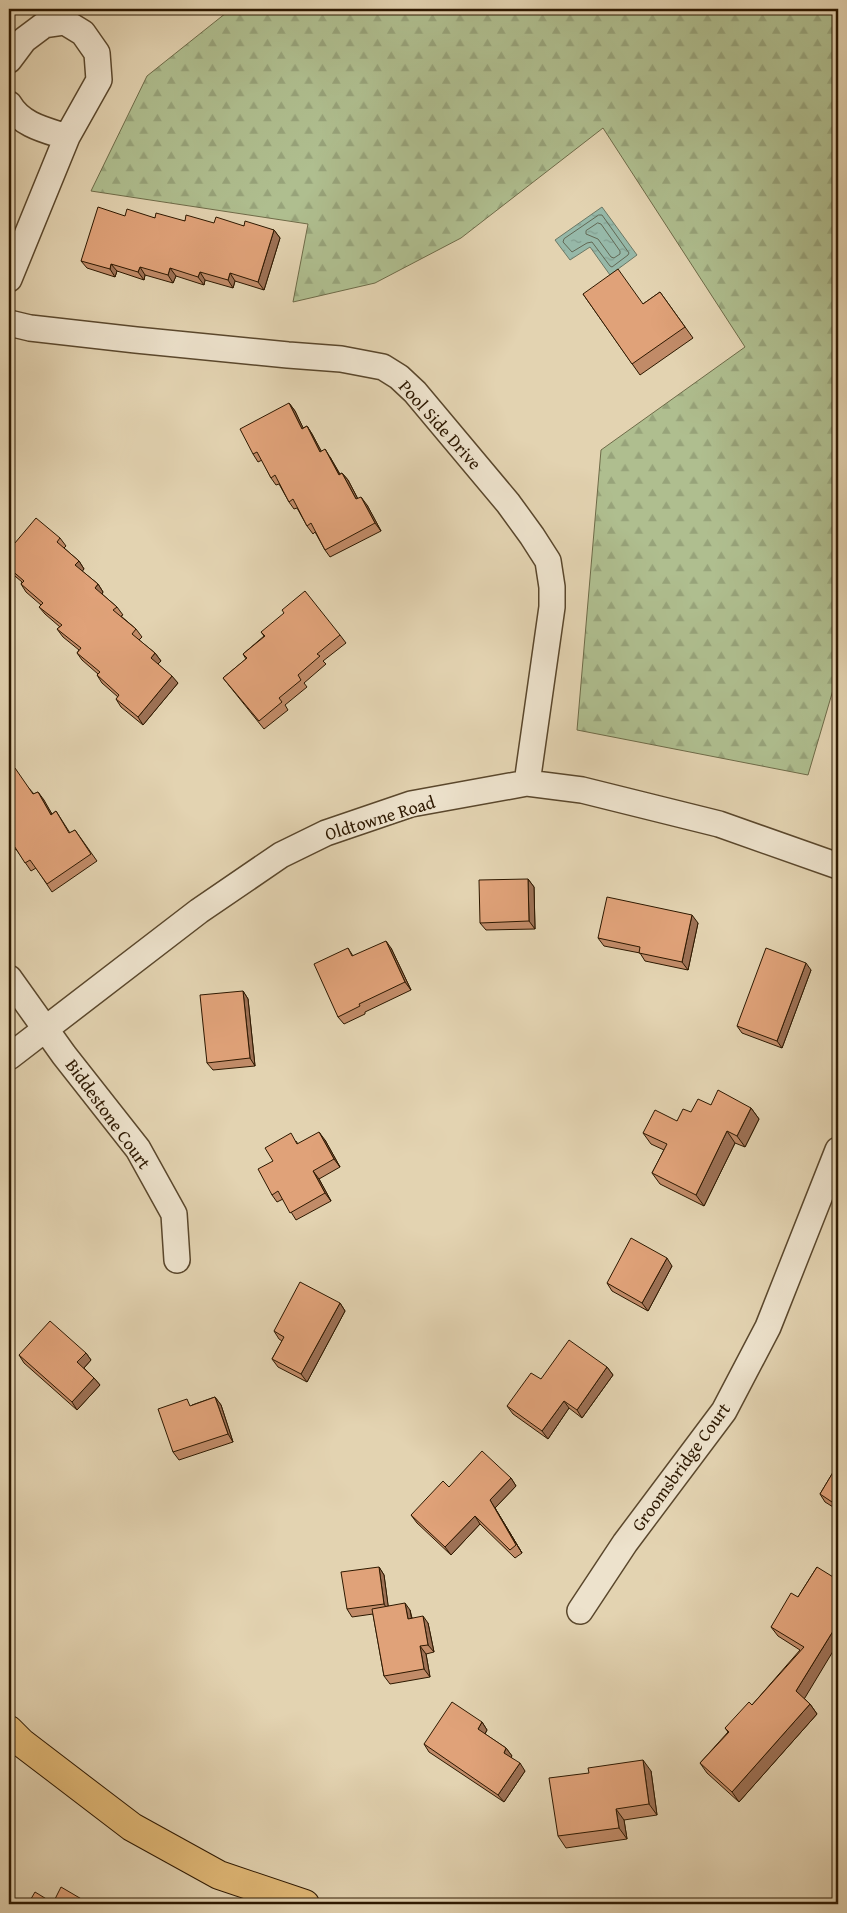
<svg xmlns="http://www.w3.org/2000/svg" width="847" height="1913" font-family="'Gentium Book Plus',serif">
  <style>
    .forest { fill: url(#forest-firs); stroke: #6e6b48 }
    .water { fill: url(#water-ripples); stroke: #6c7865 }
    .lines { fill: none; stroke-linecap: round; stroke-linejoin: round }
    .shore { stroke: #626854; stroke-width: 1 }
    .minor-casing { stroke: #5a472c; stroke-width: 28 }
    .primary-casing { stroke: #2d1800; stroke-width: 30 }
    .minor { stroke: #ede2cc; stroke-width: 25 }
    .primary { stroke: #e2ba78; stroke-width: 28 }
    .wall { fill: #c18b68; stroke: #2d1800 }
    .shaded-wall { fill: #9d7155; stroke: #2d1800 }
    .building { fill: #e0a279; stroke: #2d1800 }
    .labels { text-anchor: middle; stroke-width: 4.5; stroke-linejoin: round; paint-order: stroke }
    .street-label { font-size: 18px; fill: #2d1800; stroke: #ede2cc }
  </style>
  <defs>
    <pattern id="forest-firs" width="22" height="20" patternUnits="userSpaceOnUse" patternTransform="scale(1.25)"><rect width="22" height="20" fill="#afbe8f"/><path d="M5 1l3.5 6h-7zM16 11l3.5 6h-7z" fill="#97a37a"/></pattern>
    <pattern id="water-ripples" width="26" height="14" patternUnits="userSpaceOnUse" patternTransform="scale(1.25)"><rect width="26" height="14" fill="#96b8a8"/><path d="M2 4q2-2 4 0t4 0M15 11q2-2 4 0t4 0" fill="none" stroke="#829d8f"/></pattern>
  </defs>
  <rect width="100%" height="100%" fill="#e3d3b1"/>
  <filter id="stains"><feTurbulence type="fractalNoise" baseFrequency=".004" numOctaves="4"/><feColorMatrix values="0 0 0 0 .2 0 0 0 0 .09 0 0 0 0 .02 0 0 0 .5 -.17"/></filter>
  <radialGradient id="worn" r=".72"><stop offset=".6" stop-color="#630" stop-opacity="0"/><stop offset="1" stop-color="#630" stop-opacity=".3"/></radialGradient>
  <path class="forest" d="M231,9H838V673L808,775L577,730L601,450L745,347L603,128L461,238L375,283L293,302L308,224L91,191L147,76Z"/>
  <path class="water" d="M602,207L637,255L610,275L590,247L570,260L555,240Z"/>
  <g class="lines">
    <path class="shore" d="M599,215H602L629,253L628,255L612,267L610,266L592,242L587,243L572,252L563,242L564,239Z
      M598,223L601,224L620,251V254L614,258L611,257L598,239L586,234V231Z"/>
    <defs>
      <path id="minor" d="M9,60L24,40L44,25L65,22L83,33L97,53L99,80L67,137L9,279
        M9,104C21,125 45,130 67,137
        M9,323L30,328L136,340L288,355L341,359L383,367L399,377L415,392L508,503L532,536L548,561L552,587V607L527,783
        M9,978L64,1055L138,1149L174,1214L177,1260
        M9,1057L199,911L281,855L326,833L411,804L527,783L582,790L719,824L838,866
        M580,1611L625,1543L724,1411L768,1327L838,1150"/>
      <path id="primary" d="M9,1730L22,1743L132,1827L219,1875L305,1904"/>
    </defs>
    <use href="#minor" class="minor-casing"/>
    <use href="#primary" class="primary-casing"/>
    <use href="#minor" class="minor"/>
    <use href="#primary" class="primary"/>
  </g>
  <path class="wall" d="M125,216L155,218L185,221L244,226L274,230L280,238L264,290L235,281L233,288L205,280L204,285L176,276L173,283L145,275L144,280L117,271L115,277L87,268L81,261Z
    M660,292L693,338L640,375L583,294L643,304Z
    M289,403L295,411L303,428L307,426L312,434L321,451L330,457L340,474L342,473L348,480L358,499L367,505L381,531L330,557L325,550L315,532L313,534L307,526L297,508L294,509L289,502L279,484L276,485L271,478L262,460L258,462L253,454Z
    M60,538L66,546L64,548L79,561L84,569L82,571L98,584L103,592L102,594L117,607L123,615L121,616L136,629L142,637L139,640L155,653L161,661L158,664L178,683L143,725L121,707L116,699L118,697L102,683L97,675L98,674L82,660L77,653L79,650L63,637L57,629L60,627L45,614L39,607L41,605L26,592L21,584L22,582L9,571V550Z
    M261,632L340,635L346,643L323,661L326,664L304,683L307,687L285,705L288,710L264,729L223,678L246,659L243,654L264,636Z
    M9,766L34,794L38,792L52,814L56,811L70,833L75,830L97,861L52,892L36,868L31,871L16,849L10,852L9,851Z
    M528,879L534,887L535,929L486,930L480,923Z
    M698,923L688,970L645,961L640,953L604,946L598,938Z
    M348,948L353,956L391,948L411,990L365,1012V1014L344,1024L338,1017Z
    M811,970L782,1048L742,1033L737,1026Z
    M243,991L248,999L255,1066L213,1070L207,1063Z
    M711,1105L751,1108L759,1119L745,1147L735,1143L704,1206L660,1184L652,1173L664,1150L651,1144L643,1133L677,1121Z
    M325,1140L340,1167L319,1179L331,1201L296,1220L283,1199L277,1202L272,1195L273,1161L296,1141L298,1144Z
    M672,1266L648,1311L612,1291L607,1283Z
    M340,1303L345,1311L307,1382L278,1367L272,1359L282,1341L279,1339L274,1331Z
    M86,1353L91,1360L84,1368L94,1378L100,1385L77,1410L24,1363L19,1355Z
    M607,1367L613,1375L582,1418L569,1408L548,1439L513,1414L507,1406L541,1379Z
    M215,1397L221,1405L233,1442L179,1460L173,1452L192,1405Z
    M838,1464V1510L825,1502L820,1494Z
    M511,1478L516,1486L495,1508L522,1553L515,1558L480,1524L451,1555L417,1523L411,1515L449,1487Z
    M379,1567L384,1575L388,1606L410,1610L412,1618L428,1623L434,1652L426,1654L430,1677L390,1684L384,1676L373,1614L352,1617L347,1609Z
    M817,1567L804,1698L810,1704L817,1714L739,1802L707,1773L700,1763L728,1732L725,1728L752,1705L800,1650L778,1636L771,1627L798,1597Z
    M482,1722L487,1730L485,1734L506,1748L512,1756L511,1757L525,1771L504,1802L429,1752L424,1744Z
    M651,1771L657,1815L624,1820L627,1839L566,1848L558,1836Z"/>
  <path class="shaded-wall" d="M274,230L280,238L264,290L258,282Z
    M111,264L117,271L115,277L110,269Z
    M140,267L145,275L144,280L138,272Z
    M170,268L176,276L173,283L168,275Z
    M200,272L205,280L204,285L198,277Z
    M230,273L235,281L233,288L228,280Z
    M289,403L295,411L307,436L302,429Z
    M307,426L312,434L326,460L320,452Z
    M325,449L330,457L344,482L339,475Z
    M342,473L348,480L362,507L356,499Z
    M361,497L367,505L381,531L375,523Z
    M79,561L84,569L81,573L75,565Z
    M98,584L103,592L100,596L95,588Z
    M155,653L161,661L156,666L151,658Z
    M172,676L178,683L143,725L138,717Z
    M38,792L44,800L57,823L51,815Z
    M528,879L534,887L535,929L529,921Z
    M692,915L698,923L688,970L682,962Z
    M386,941L391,948L411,990L405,982Z
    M806,963L811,970L782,1048L777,1041Z
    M243,991L248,999L255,1066L250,1058Z
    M751,1108L759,1119L745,1147L737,1136Z
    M727,1131L735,1143L704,1206L696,1195Z
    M319,1132L325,1140L340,1167L334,1159Z
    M313,1171L319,1179L331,1201L325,1193Z
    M667,1258L672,1266L648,1311L642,1303Z
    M340,1303L345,1311L307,1382L301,1374Z
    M86,1353L91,1360L82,1370L77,1362Z
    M607,1367L613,1375L582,1418L577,1410Z
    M94,1378L100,1385L77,1410L72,1402Z
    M215,1397L221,1405L233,1442L228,1434Z
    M564,1401L569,1408L548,1439L542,1431Z
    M511,1478L516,1486L495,1508L522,1553L490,1500Z
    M475,1516L480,1524L451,1555L445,1547Z
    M379,1567L384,1575L389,1612L384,1604Z
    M405,1603L410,1610L413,1627L408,1619Z
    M423,1616L428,1623L434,1652L428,1645Z
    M838,1623V1643L803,1701L796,1691Z
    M420,1646L426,1654L430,1677L424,1669Z
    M810,1704L817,1714L739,1802L732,1792Z
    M482,1722L487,1730L483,1737L478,1729Z
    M506,1748L512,1756L509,1760L504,1753Z
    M643,1760L651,1771L657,1815L649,1804Z
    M520,1763L525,1771L504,1802L498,1795Z
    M616,1809L624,1820L627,1839L619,1828Z"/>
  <path class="building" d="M98,207L125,216L127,209L155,218L156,213L185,221L186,215L214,223L216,217L244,226L245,221L274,230L258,282L230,273L228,280L200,272L198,277L170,268L168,275L140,267L138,272L111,264L110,269L81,261Z
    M618,269L643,304L660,292L685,327L632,364L583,294Z
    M289,403L302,429L307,426L320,452L325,449L339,475L342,473L356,499L361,497L375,523L325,550L311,523L307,526L293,499L289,502L275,475L271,478L257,452L253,454L240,429Z
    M36,518L60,538L57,542L79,561L75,565L98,584L95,588L117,607L113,610L136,629L132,634L155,653L151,658L172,676L138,717L116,699L119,695L97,675L100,672L77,653L81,648L57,629L62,625L39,607L43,603L21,584L24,581L9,568V550Z
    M305,591L340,635L317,654L320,656L298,675L301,680L279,698L282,702L259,721L223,678L247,658L243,654L265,636L261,632L284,613L282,610Z
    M9,766L12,770L15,768L33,794L38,792L51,815L56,811L69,833L75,830L91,854L47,884L30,860L25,863L11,841L9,842Z
    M528,879L529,921L480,923L479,880Z
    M607,897L692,915L682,962L639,953L640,947L598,938Z
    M386,941L405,982L359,1004L360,1006L338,1017L314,964L348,948L352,956Z
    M766,948L806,963L777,1041L737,1026Z
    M243,991L250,1058L207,1063L200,995Z
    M718,1090L751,1108L737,1136L727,1131L696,1195L652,1173L667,1144L643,1133L655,1110L677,1121L683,1109L691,1112L698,1099L711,1105Z
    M319,1132L334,1159L313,1171L325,1193L290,1213L278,1191L272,1195L258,1169L273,1161L265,1148L291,1133L297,1144Z
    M631,1238L667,1258L642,1303L607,1283Z
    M300,1282L340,1303L301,1374L272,1359L284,1337L274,1331Z
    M50,1321L86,1353L77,1362L94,1378L72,1402L19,1355Z
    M569,1340L607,1367L577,1410L564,1401L542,1431L507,1406L531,1373L541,1379Z
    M215,1397L228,1434L173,1452L158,1409L187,1399L190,1406Z
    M482,1451L511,1478L490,1500L516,1545L510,1550L475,1516L445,1547L411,1515L443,1481L449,1487Z
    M838,1451V1458L835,1456Z
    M838,1464V1506L820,1494Z
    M379,1567L384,1604L347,1609L341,1572Z
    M817,1567L838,1580V1623L796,1691L810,1704L732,1792L700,1763L729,1732L725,1728L749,1702L752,1705L804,1647L771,1627L791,1593L798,1597Z
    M405,1603L408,1619L423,1616L428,1645L420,1646L424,1669L384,1676L372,1609Z
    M452,1702L482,1722L478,1729L506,1748L504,1753L520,1763L498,1795L424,1744Z
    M643,1760L649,1804L616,1809L619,1828L558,1836L549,1778L589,1773L588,1768Z
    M61,1887L90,1904H28L35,1892L53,1903Z"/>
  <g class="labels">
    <g class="street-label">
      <text transform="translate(440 425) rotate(48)" y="6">Pool Side Drive</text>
      <text transform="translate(380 818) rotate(-17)" y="6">Oldtowne Road</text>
      <text transform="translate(108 1114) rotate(54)" y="6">Biddestone Court</text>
      <text transform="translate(681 1467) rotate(-54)" y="6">Groomsbridge Court</text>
    </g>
  </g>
  <rect width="847" height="1913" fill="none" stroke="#e3d3b1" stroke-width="30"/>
  <rect x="10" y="10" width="827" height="1893" fill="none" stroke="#2d1800" stroke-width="2.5"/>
  <rect x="15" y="15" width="817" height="1883" fill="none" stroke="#2d1800"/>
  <rect width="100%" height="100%" filter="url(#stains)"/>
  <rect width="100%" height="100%" fill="url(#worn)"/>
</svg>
